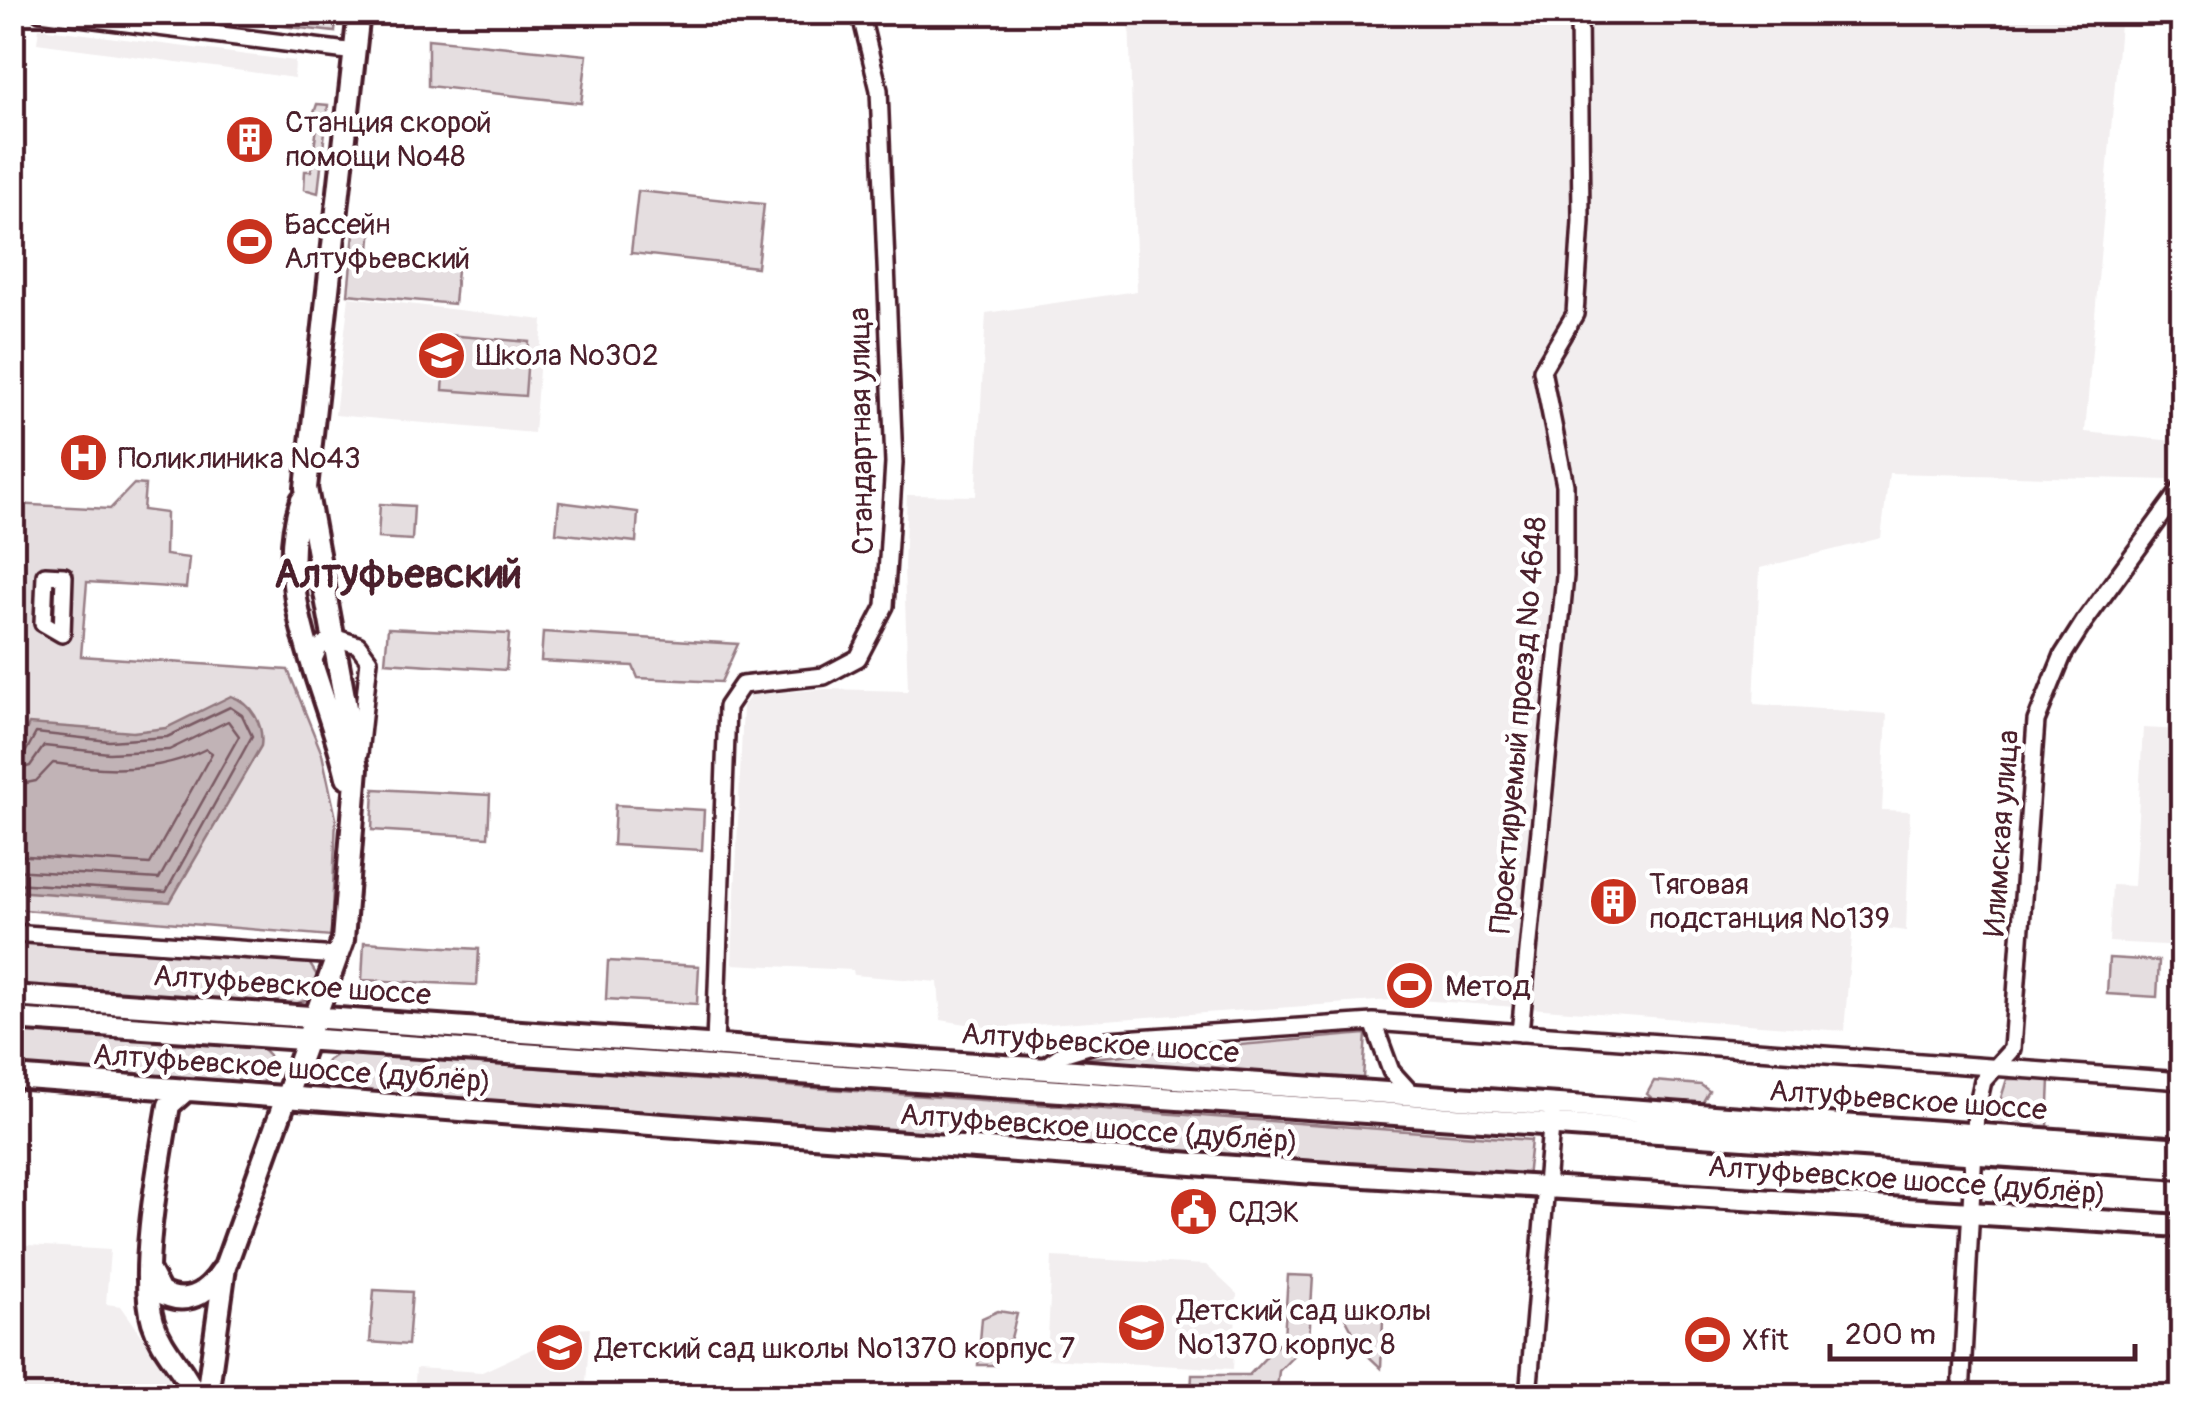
<svg xmlns="http://www.w3.org/2000/svg" width="2195" height="1409" font-family="Pangolin,sans-serif">
  <style>
    .built { fill: #f2eeef }
    .green { fill: #e5dee0; stroke: #987e86; stroke-width: 2.5 }
    .water { fill: #c1b3b6; stroke: #91787e; stroke-width: 2.5 }
    .lines { fill: none; stroke-linecap: round; stroke-linejoin: round }
    .shore { stroke: #7a5a63; stroke-width: 2.5 }
    .minor-casing { stroke: #4a1f2b; stroke-width: 22 }
    .major-casing { stroke: #4a1f2b; stroke-width: 28 }
    .minor { stroke: #fff; stroke-width: 15 }
    .major { stroke: #fff; stroke-width: 20 }
    .labels { text-anchor: middle; stroke-width: 9; stroke-linejoin: round; paint-order: stroke }
    .poi-label { font-size: 30px; fill: #4a1f2b; stroke: #fff; text-anchor: start }
    .street-label { font-size: 30px; fill: #4a1f2b; stroke: #fff }
    .district-label { font-size: 40px; font-weight: bold; fill: #4a1f2b; stroke: #fff }
  </style>
  <rect width="100%" height="100%" fill="#fff"/>
  <filter id="ink" filterUnits="userSpaceOnUse"><feTurbulence type="fractalNoise" baseFrequency=".01" numOctaves="2"/><feDisplacementMap in="SourceGraphic" scale="20" xChannelSelector="R" yChannelSelector="G"/><feConvolveMatrix kernelMatrix="1 2 1 2 8 2 1 2 1" color-interpolation-filters="sRGB"/></filter>
  <g filter="url(#ink)">
    <path class="built" d="M1129,13H2121L2085,432L2174,441L2171,480L1889,473L1881,538L1760,568L1754,704L1887,714L1882,810L1910,811L1906,931L1853,924L1844,1031L1405,999L992,1028L941,1020L938,982L854,975L853,970L732,964L743,706L751,695L826,689L908,691L904,566L907,495L976,496L986,313L1137,291Z
      M39,28L295,61L294,78L37,43Z
      M349,297L543,320L534,433L335,415Z
      M2143,728L2182,730V946L2109,942L2112,885L2134,886Z
      M12,1244L110,1250L106,1304L121,1306L169,1374L168,1396H13Z
      M1052,1257L1206,1265L1237,1294L1233,1369L1047,1359Z
      M590,1328L585,1396H414L416,1368L482,1372L575,1329Z"/>
    <path class="green" d="M167,13H280L336,21L335,32Z
      M428,39L587,55L581,103L428,86Z
      M317,104L328,105L318,193L304,189L305,171H311L317,127L310,125Z
      M638,191L764,204L757,267L631,253Z
      M355,223L372,225L369,262L457,270L454,304L348,294Z
      M447,335L529,342L525,396L443,390Z
      M134,484L145,485L143,510L166,513L165,555L189,558L186,588L87,582L81,656L288,670L322,754L336,818L331,936L13,909V504L110,509Z
      M559,502L638,512L636,542L556,533Z
      M380,504L414,506L412,540L378,538Z
      M388,628L509,634L506,670L385,662Z
      M543,632L738,644L721,682L638,678L633,666L541,661Z
      M374,789L490,795L488,837L372,830Z
      M615,805L704,810L702,850L613,845Z
      M12,940L308,961L318,977L306,1000L293,1005L13,984Z
      M364,942L479,949L477,985L362,980Z
      M2109,958L2159,961L2157,997L2107,994Z
      M608,961L699,966L697,1004L606,999Z
      M12,1028L261,1047L269,1055C271,1069 269,1079 256,1086L13,1069Z
      M1366,1034L1363,1078L1063,1065L1066,1060Z
      M345,1054L1531,1140L1527,1179L324,1091L318,1081L327,1061L336,1055Z
      M2007,1079H2050L2048,1127L1993,1123Z
      M1654,1081L1701,1085L1709,1091L1700,1107L1655,1101L1647,1094Z
      M1288,1275L1313,1276L1309,1340L1279,1371L1276,1396L1191,1394L1192,1375H1249L1284,1338Z
      M374,1290L412,1292L408,1345L370,1342Z
      M998,1311L1017,1314L1011,1338L999,1348L997,1365H978L982,1318Z
      M1344,1315L1383,1320L1381,1368L1363,1351Z"/>
    <path class="water" d="M231,696C252,703 264,725 261,746L170,902L13,891V759L29,724L133,732L166,728Z"/>
    <g class="lines">
      <path class="shore" d="M12,758L24,755L36,733L109,741L167,737L230,707L242,715L252,736L166,892L12,883
        M12,771L30,766L44,746L109,753L169,750L228,721L239,736L159,879L12,870
        M12,786L36,781L53,763C106,771 158,773 206,749L212,753L150,864L12,855"/>
      <defs>
        <path id="minor" d="M40,12L355,52
          M45,575L64,576L62,634L43,623Z
          M312,664L319,648L333,637L358,645L369,660L359,754
          M12,933L337,956
          M1373,1022L1391,1071L1411,1093
          M1520,1033L1565,576V485L1542,370L1575,314L1581,221L1579,12
          M715,1045L727,707L742,685L824,676L858,658L885,606L894,463L879,90L860,12
          M1041,1069L1062,1054L1108,1040L1373,1022L2182,1081
          M1528,1396L1552,1115
          M1961,1396L1976,1112L1983,1081L2012,1049L2036,721L2063,655L2084,622L2182,488"/>
        <path id="major" d="M302,500C270,591 327,689 347,777
          M12,996L2182,1149
          M12,1019L2182,1168
          M12,1077L1315,1173L2182,1226
          M186,1090L169,1105C160,1159 138,1272 153,1322C162,1351 185,1369 195,1396
          M150,1273L160,1292C185,1307 207,1294 222,1271
          M207,1396L225,1267L343,940L357,768L306,488L359,12"/>
      </defs>
      <use href="#minor" class="minor-casing"/>
      <use href="#major" class="major-casing"/>
      <use href="#minor" class="minor"/>
      <use href="#major" class="major"/>
    </g>
  </g>
  <defs>
    <symbol id="building-disc" viewBox="-11 -11 22 22"><circle r="9.5" fill="#c8321e" stroke="#fff"/><path d="M-4-6H4V6H1V3H-1V6H-4ZM-2.5-4.3h1.7v1.8h-1.7ZM.8-4.3h1.7v1.8H.8ZM-2.5-1h1.7V.8h-1.7ZM.8-1h1.7V.8H.8Z" fill="#fff"/></symbol>
    <symbol id="stadium-disc" viewBox="-11 -11 22 22"><circle r="9.5" fill="#c8321e" stroke="#fff"/><path d="M0-5a6.5 5 0 1 0 0 10a6.5 5 0 1 0 0-10ZM-3.5-1.8h7v3.6h-7Z" fill="#fff"/></symbol>
    <symbol id="school-disc" viewBox="-11 -11 22 22"><circle r="9.5" fill="#c8321e" stroke="#fff"/><path d="M0-5L7-2L0 1L-7-2ZM-4 1L0 2.5L4 1V4Q0 6-4 4Z" fill="#fff"/></symbol>
    <symbol id="hospital-disc" viewBox="-11 -11 22 22"><circle r="9.5" fill="#c8321e" stroke="#fff"/><path d="M-5-5h3v3.5h4V-5h3V5h-3V1.5h-4V5h-3Z" fill="#fff"/></symbol>
    <symbol id="civic-disc" viewBox="-11 -11 22 22"><circle r="9.5" fill="#c8321e" stroke="#fff"/><path d="M-.6-6.5H3V-4.5H.6V-3L4-1V1h2V6H-6V1h2V-1L-.6-3ZM-1.2 2.5V6h2.4V2.5Z" fill="#fff"/></symbol>
  </defs>
  <g fill-rule="evenodd">
    <use href="#building-disc" x="222" y="112" width="55" height="55"/>
    <use href="#stadium-disc" x="222" y="214" width="55" height="55"/>
    <use href="#school-disc" x="414" y="328" width="55" height="55"/>
    <use href="#hospital-disc" x="56" y="430" width="55" height="55"/>
    <use href="#building-disc" x="1586" y="874" width="55" height="55"/>
    <use href="#stadium-disc" x="1382" y="958" width="55" height="55"/>
    <use href="#civic-disc" x="1166" y="1184" width="55" height="55"/>
    <use href="#school-disc" x="1114" y="1300" width="55" height="55"/>
    <use href="#stadium-disc" x="1680" y="1312" width="55" height="55"/>
    <use href="#school-disc" x="532" y="1320" width="55" height="55"/>
  </g>
  <g class="labels">
    <g class="poi-label">
      <text x="285" y="132">Станция скорой<tspan x="285" dy="34">помощи №48</tspan></text>
      <text x="284" y="234">Бассейн<tspan x="284" dy="34">Алтуфьевский</tspan></text>
      <text x="476" y="365">Школа №302</text>
      <text x="118" y="468">Поликлиника №43</text>
      <text x="1649" y="894">Тяговая<tspan x="1649" dy="34">подстанция №139</tspan></text>
      <text x="1445" y="996">Метод</text>
      <text x="1228" y="1222">СДЭК</text>
      <text x="1177" y="1320">Детский сад школы<tspan x="1177" dy="34">№1370 корпус 8</tspan></text>
      <text x="1742" y="1350">Xfit</text>
      <text x="595" y="1358">Детский сад школы №1370 корпус 7</text>
    </g>
    <g class="street-label">
      <text transform="translate(861 431) rotate(-91)" y="10">Стандартная улица</text>
      <text transform="translate(1518 725) rotate(-85)" y="10">Проектируемый проезд № 4648</text>
      <text transform="translate(2001 833) rotate(-86)" y="10">Илимская улица</text>
      <text transform="translate(292 985) rotate(4)" y="10">Алтуфьевское шоссе</text>
      <text transform="translate(1100 1043) rotate(4)" y="10">Алтуфьевское шоссе</text>
      <text transform="translate(292 1068) rotate(4)" y="10">Алтуфьевское шоссе (дублёр)</text>
      <text transform="translate(1908 1100) rotate(4)" y="10">Алтуфьевское шоссе</text>
      <text transform="translate(1099 1128) rotate(4)" y="10">Алтуфьевское шоссе (дублёр)</text>
      <text transform="translate(1907 1180) rotate(4)" y="10">Алтуфьевское шоссе (дублёр)</text>
    </g>
    <g class="district-label">
      <text x="398" y="587">Алтуфьевский</text>
    </g>
  </g>
  <rect width="2195" height="1409" fill="none" stroke="#fff" stroke-width="50"/>
  <rect x="25" y="25" width="2145" height="1359" fill="none" stroke="#4a1f2b" stroke-width="4" filter="url(#ink)"/>
  <path d="M1830 1344v15h305v-15" fill="none" stroke="#4a1f2b" stroke-width="5"/>
  <text x="1845" y="1344" font-size="30" fill="#4a1f2b" stroke="#ffffff" stroke-width="8" paint-order="stroke">200 m</text>
</svg>
